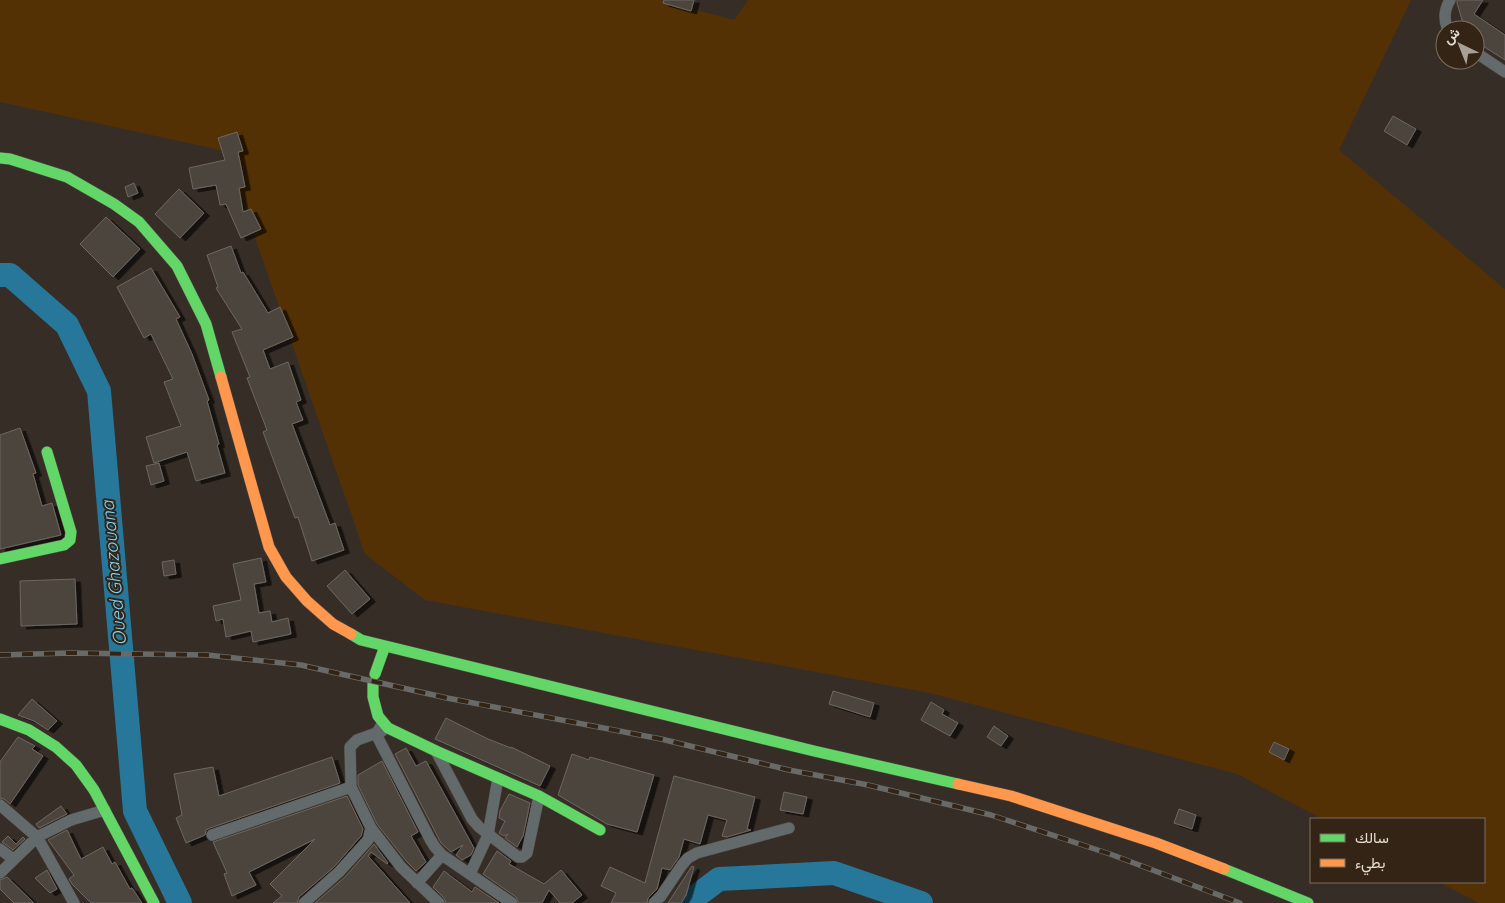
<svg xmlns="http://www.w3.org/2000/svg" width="1505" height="903" font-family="Quicksand,Vazirmatn,sans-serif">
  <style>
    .green { fill: #533105 }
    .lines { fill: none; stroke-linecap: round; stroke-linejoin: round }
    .river { stroke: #267799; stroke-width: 24 }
    .building { fill: #4b453e; stroke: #6e6760; filter: url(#shadow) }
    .street-casing { stroke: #504a43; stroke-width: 12 }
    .fast-casing { stroke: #504a43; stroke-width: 12 }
    .slow-casing { stroke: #504a43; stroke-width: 12 }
    .street { stroke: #636a6c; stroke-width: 11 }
    .fast { stroke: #63d668; stroke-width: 11 }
    .slow { stroke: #ff974d; stroke-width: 11 }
    .rail-casing { stroke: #696a67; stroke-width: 5.5 }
    .rail { stroke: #332415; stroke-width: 4; stroke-dasharray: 11; stroke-linecap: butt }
    .labels { text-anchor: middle; stroke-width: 4; stroke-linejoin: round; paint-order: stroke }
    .water-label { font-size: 18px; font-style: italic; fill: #7cd4fe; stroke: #332415 }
  </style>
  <defs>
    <filter id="shadow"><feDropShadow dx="5.5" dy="3" stdDeviation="0" flood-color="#0009"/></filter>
  </defs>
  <rect width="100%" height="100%" fill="#362e26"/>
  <path class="green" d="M0,0H660L734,20L748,0H1411L1339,150L1505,289V903H1479L1439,882H1484V819H1322L1237,774L930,693L425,600L365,554L225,151L0,102Z"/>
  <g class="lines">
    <path class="river" d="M0,275H10L67,325L99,391L135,811L180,903
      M687,903L719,879L834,873L921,903"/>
  </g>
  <path class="building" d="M664,0H694L691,11L663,3Z
    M1457,0H1483L1474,14L1505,35V60L1475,41V30H1465L1457,3Z
    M1393,116L1416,129L1407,145L1384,131Z
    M237,132L243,151L238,152L245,187L239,188L243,212L251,209L261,229L241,238L226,204L220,205L216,185L193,189L189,168L225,160L218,138Z
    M134,183L138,193L128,197L125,187Z
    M179,189L204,213L180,238L155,214Z
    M106,217L140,249L113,277L80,244Z
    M231,246L241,273L243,272L268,313L280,307L293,337L263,350L270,369L288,362L301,400L296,402L303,420L292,424L330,525L335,523L344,550L312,561L298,517L295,518L263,432L267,430L247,378L250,377L232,332L242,329L216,288L218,287L207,255Z
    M151,268L180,317L176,319L192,354L209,400L207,401L219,444L217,445L225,473L196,481L187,452L154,463L146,437L181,426L164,382L173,379L151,334L144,338L117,287Z
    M20,428L36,473L33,474L42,506L52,503L61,535L0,549V435Z
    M159,463L164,481L151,485L146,466Z
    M261,558L266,582L254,584L259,613L270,611L272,622L288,618L291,634L253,642L251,631L226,637L223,619L216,621L213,606L241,600L233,564Z
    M174,560L176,574L164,576L162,562Z
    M345,570L370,599L352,614L327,586Z
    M75,579L77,624L21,626L20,581Z
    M833,691L874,703L870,717L829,704Z
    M32,699L57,721L48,730L34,721L18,715Z
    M931,702L944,710L942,714L958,723L950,736L921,720Z
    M446,718L488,739L511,748V747L550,766L540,786L435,739Z
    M994,726L1008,736L1001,746L987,737Z
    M18,737L35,746L32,749L43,756L10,804L4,799L0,798V762Z
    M1274,742L1289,749L1284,760L1269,752Z
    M406,748L416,766L426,761L474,848L471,855L462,860L456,855L463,845L451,852L441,843L395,754Z
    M572,754L589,760L590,757L654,775L637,832L607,824L558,795Z
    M332,757L340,783L210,828L206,830L205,835L186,843L176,818L182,815L174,774L213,767L219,796Z
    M382,761L418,832L411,836L426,862L416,871L407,862L377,824L358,785V775Z
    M674,776L755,797L747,829L751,830L727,837L722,836L727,820L708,815L700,844L684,839L679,857L670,870L662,868L657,889L648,898L647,903H611L616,893L601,886L610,867L645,883Z
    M784,792L807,797L803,814L780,810Z
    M509,794L530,803L523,836L517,847L505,838L508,834L504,836L499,833L505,821L499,818L500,811Z
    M347,796L363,829L361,836L334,867L299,897L297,903H273L282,896L270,884L315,839L249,872L256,885L232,896L224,874L227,873L213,842Z
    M61,806L67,814L39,828L36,824Z
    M1179,809L1196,815L1192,829L1174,823Z
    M67,830L81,859L103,847L112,864L115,862L130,889L132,888L142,903H91L72,884L69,879L74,875L48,840Z
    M8,836L16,844L23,837L25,839L13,850L2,842Z
    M374,844L388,863L387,864L371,852L368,856L410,903H315L345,877Z
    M497,851L511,861L509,864L544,884L561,870L582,895L572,903H560L549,890L542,903H519L516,897L483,874Z
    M692,866L694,867L686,895L681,903H668Z
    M47,870L57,889L50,893L35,878Z
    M444,871L472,892L475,887L499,903H446L444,898L433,887Z
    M7,877L34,903H14L0,889V880Z"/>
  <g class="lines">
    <defs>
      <path id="street" d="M1448,30C1443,19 1444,10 1450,0
        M1475,52L1505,72
        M383,723L376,734L430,839L435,847L442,855L512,903
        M382,731L357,740L350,747L351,787L371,828L401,867L439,903
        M436,751L472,819L479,827L518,857H522L527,853L539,796
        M0,805L37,837L74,903
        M212,835L351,787
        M0,849L13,859
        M0,873L37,837L71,820L105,810
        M470,874L488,835L498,778
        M417,883L442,855
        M304,903L339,872L368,840L371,828
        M654,903L661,896L682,865L688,858L697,853L789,828"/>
      <path id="fast" d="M0,158L10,159L67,177L114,204L139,222L177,266L206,324L221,377
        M0,559L64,545L70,540L71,532L47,452
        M351,634L361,640L814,751L958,784
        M375,674L385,646
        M373,684V697L378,716L388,728L436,751L539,796L600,830
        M0,719L29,730L56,747L76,765L94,790L154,903
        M1224,869L1308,903"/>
      <path id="slow" d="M221,377L269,547L286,577L307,601L333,624L351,634
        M958,784L1011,796L1156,843L1224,869"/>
    </defs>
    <use href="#street" class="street-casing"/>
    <use href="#fast" class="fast-casing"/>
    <use href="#slow" class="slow-casing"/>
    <use href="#street" class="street"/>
    <use href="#fast" class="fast"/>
    <use href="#slow" class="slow"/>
    <defs>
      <path id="rail" d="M0,655L70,653L207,655L301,665L447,698L661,739L789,770L868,785L991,815L1110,854L1240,903"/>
    </defs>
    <use href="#rail" class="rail-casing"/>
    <use href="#rail" class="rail"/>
  </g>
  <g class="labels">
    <g class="water-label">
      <text transform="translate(114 573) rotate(-95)" y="6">Oued Ghazouana</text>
    </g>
  </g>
  <rect x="1310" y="818" width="175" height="65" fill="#332415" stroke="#7a6e61"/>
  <rect x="1320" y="834" width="25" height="8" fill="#63d668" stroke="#7a6e61"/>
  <text x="1355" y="843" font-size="15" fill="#e5dcd2">سالك</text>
  <rect x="1320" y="859" width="25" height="8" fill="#ff974d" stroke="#7a6e61"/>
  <text x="1355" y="868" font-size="15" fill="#e5dcd2">بطيء</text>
  <g transform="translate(1460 45) rotate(317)"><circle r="24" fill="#332415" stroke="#7a6e61"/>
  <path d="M0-4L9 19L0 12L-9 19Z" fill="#a89f96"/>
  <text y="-8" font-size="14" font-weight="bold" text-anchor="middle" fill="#e5dcd2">ش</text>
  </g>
</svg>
